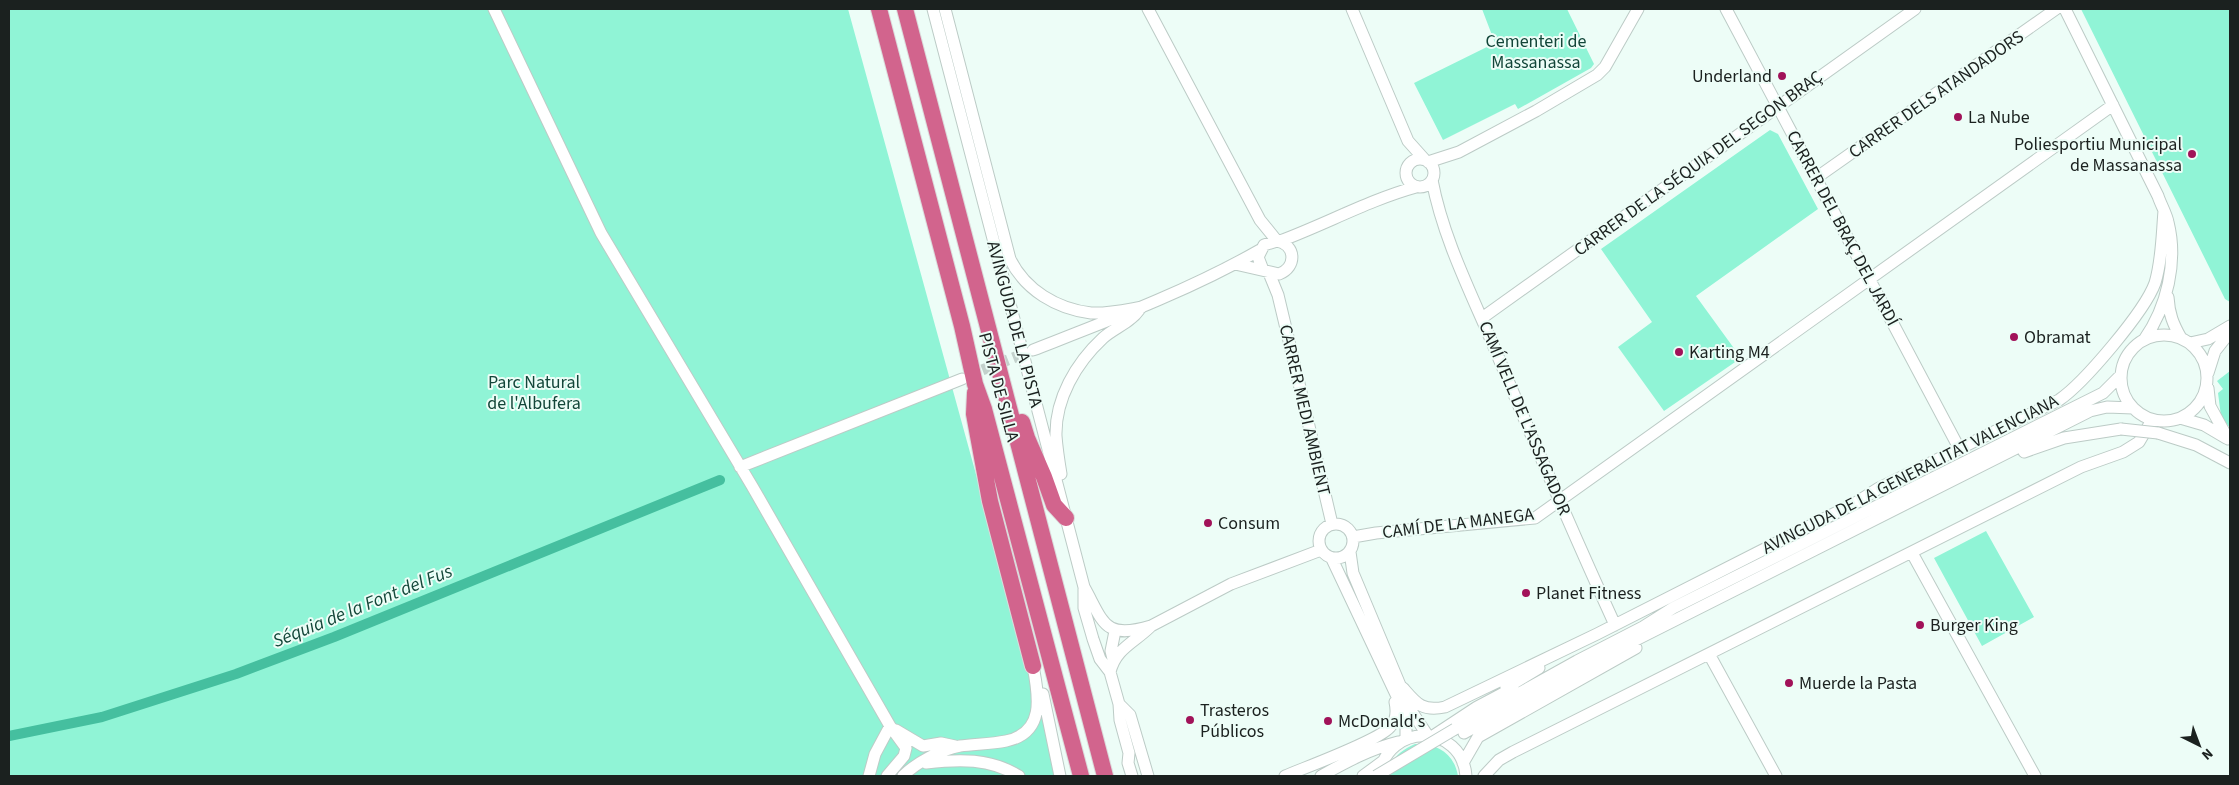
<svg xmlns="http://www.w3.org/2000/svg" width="2239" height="785" font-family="'Source Sans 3',sans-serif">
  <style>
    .green { fill: #90f4d6 }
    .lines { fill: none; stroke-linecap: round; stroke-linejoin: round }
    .canal { stroke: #45bf9f; stroke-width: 10 }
    .minor-tunnel { stroke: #c3d1cc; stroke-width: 11; stroke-dasharray: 11 5.5; stroke-linecap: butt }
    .minor-casing { stroke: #bccbc6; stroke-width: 13 }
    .highway-casing { stroke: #dbdbdb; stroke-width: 18 }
    .minor { stroke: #fff; stroke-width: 11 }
    .highway { stroke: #d2648d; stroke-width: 16 }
    .minor-bridge-casing { stroke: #bccbc6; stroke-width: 13; stroke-linecap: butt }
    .minor-bridge { stroke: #fff; stroke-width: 11 }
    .poi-dot { fill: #a11259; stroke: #edfdf7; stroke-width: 2 }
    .labels { text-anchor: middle; stroke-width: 4; stroke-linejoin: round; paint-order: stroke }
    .park-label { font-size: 18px; fill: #124639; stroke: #edfdf7 }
    .poi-label { font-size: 18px; fill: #1b211f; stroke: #edfdf7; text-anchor: start }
    .street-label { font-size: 18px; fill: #1b211f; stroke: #edfdf7 }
    .water-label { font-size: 19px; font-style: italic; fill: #134739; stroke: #edfdf7 }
  </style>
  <rect width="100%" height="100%" fill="#edfdf7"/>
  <path class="green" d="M9,9H848L1059,776H9Z
    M1482,9H1567L1594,64L1591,68L1518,109L1515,104L1443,140L1414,83L1495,43Z
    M2081,9H2230V302L2225,299Z
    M1770,130L1778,134L1818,209L1696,296L1741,358L1664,411L1618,347L1652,322L1601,249Z
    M2230,371V428L2221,416L2218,393L2223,389L2217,381Z
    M1986,531L2034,617L1982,646L1934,558Z
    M1415,744C1437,743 1454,753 1458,776H1387C1391,759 1399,751 1415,744Z"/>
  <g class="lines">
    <path class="canal" d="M9,736L102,717L236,674L334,637L720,480"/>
    <path class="minor-tunnel" d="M967,376L1031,351"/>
    <defs>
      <path id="minor" d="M494,9L601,233L752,486L890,726L906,748L904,756L887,776
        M933,9L1084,587C1104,623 1104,640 1151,626
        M945,9L1010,259C1025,290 1057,309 1091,313C1108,314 1125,310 1142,307
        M1148,9L1260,220L1277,241
        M1352,9L1408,141L1425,160
        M1726,9L1959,448
        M2065,9L2158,196C2161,205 2166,213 2168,222C2178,262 2167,307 2144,340
        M1406 173a14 14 0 1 1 28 0a14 14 0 1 1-28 0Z
        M1428,162L1459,152L1536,111L1597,75L1605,67L1638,9
        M1816,178L2056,9
        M1432,180C1443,238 1471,293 1494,347C1533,440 1573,533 1615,625
        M1280,241C1326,224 1369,200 1416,187
        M1235,264L1279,274C1297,267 1296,245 1277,241L1264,245L1258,257L1263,270
        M1269,273L1278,295L1294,362L1332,524
        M2168,297C2169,314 2173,324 2181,338
        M1482,318L1915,9
        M2121 378a43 43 0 1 1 86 0a43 43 0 1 1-86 0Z
        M2190,343L2208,339L2230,326
        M1033,350C1110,320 1188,291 1260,250
        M2208,373L2215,351L2230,332
        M2208,388L2210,406L2228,439
        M2180,418L2204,425L2226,438
        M2158,433L2196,445L2230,463
        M2024,452L2064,438L2121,429
        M740,467L962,379
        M1061,474C1059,462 1057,449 1056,436C1055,399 1076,363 1103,338C1114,328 1130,323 1139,310
        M1319 541a17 17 0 1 1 34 0a17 17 0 1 1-34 0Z
        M1353,537L1376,533L1535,518L2113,105
        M1350,552L1353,573L1410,709L1428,736
        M1912,553L2035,776
        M1332,559L1401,705L1406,724V739
        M1084,589V608L1093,639L1100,659L1110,672L1119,704L1120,720L1129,753L1128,763L1132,776
        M1709,654L1776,776
        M1113,659L1111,651L1115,631
        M1110,672C1116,648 1134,643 1151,626L1231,584L1321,550
        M1403,688C1416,703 1422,712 1445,707L1597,634L1857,502L1879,488L2059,400C2084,383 2145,311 2155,283C2162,260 2162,234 2164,211
        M1506,688L1539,668
        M1043,694L1060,776
        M1119,704L1130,715L1148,776
        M1455,729L1577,661L1643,627L1673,608L2103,393L2121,375
        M896,730L923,746L941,743L955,746
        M1464,733L1582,667L2090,411L2107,407L2133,408
        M1433,736L1477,707L1513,688
        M926,763C959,759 990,758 1019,776
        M1463,763L1478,737L1636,648
        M869,776L875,754L890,726
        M903,776C917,762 940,750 960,746C975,744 991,744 1006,741C1045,733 1039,697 1033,666
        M1285,776C1306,767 1378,741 1390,727C1397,720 1397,711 1395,702
        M1321,776C1346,762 1370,749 1398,742
        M1363,776L1382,762
        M1379,776C1387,722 1462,723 1466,776
        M1484,776L1499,760L1513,752L2081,467L2123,452L2139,442L2152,420"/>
      <path id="highway" d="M879,9L962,326L975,384L984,409L1081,776
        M905,9L1105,776
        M975,393L974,414L990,501L1033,666
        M1022,422L1027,438L1044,477L1054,505L1066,518"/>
    </defs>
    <use href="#minor" class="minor-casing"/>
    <use href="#highway" class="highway-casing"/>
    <use href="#minor" class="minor"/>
    <use href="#highway" class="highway"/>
    <defs>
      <path id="minor-bridge" d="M2121,429L2158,433
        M1376,776L1455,729"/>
    </defs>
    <use href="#minor-bridge" class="minor-bridge-casing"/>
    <use href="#minor-bridge" class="minor-bridge"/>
  </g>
  <g class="poi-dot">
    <circle cx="1782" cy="76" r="5"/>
    <circle cx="1958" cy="117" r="5"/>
    <circle cx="2192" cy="154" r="5"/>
    <circle cx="2014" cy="337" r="5"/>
    <circle cx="1679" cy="352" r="5"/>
    <circle cx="1208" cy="523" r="5"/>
    <circle cx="1526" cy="593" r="5"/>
    <circle cx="1920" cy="625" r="5"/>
    <circle cx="1789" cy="683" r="5"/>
    <circle cx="1190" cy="720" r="5"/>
    <circle cx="1328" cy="721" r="5"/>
  </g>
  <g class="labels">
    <g class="park-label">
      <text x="1536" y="47">Cementeri de<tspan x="1536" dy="21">Massanassa</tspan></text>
      <text x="534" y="388">Parc Natural<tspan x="534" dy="21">de l'Albufera</tspan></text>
    </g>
    <g class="poi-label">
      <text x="1772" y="82" text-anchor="end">Underland</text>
      <text x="1968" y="123">La Nube</text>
      <text x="2182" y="150" text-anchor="end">Poliesportiu Municipal<tspan x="2182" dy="21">de Massanassa</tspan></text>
      <text x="2024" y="343">Obramat</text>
      <text x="1689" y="358">Karting M4</text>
      <text x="1218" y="529">Consum</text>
      <text x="1536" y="599">Planet Fitness</text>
      <text x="1930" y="631">Burger King</text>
      <text x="1799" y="689">Muerde la Pasta</text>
      <text x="1200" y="716">Trasteros<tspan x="1200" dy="21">Públicos</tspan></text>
      <text x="1338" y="727">McDonald's</text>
    </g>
    <g class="street-label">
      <text transform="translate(1936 94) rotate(-35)" y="6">CARRER DELS ATANDADORS</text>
      <text transform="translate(1698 163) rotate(-36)" y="6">CARRER DE LA SÉQUIA DEL SEGON BRAÇ</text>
      <text transform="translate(1843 228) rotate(62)" y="6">CARRER DEL BRAÇ DEL JARDÍ</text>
      <text transform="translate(1015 324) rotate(75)" y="6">AVINGUDA DE LA PISTA</text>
      <text transform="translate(999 387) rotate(75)" y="6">PISTA DE SILLA</text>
      <text transform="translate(1305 410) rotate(77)" y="6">CARRER MEDI AMBIENT</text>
      <text transform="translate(1525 418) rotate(67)" y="6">CAMÍ VELL DE L'ASSAGADOR</text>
      <text transform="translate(1910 474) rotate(-27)" y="6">AVINGUDA DE LA GENERALITAT VALENCIANA</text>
      <text transform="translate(1458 523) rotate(-7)" y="6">CAMÍ DE LA MANEGA</text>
    </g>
    <g class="water-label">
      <text transform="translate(362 605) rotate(-22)" y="7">Séquia de la Font del Fus</text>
    </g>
  </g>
  <rect width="2239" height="785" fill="none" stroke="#1b211f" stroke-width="20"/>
  <g transform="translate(2199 745) rotate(138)" stroke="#edfdf7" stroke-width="4" paint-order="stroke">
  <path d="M0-4L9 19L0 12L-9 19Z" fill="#1b211f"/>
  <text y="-8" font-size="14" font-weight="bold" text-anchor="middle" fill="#1b211f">N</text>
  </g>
</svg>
